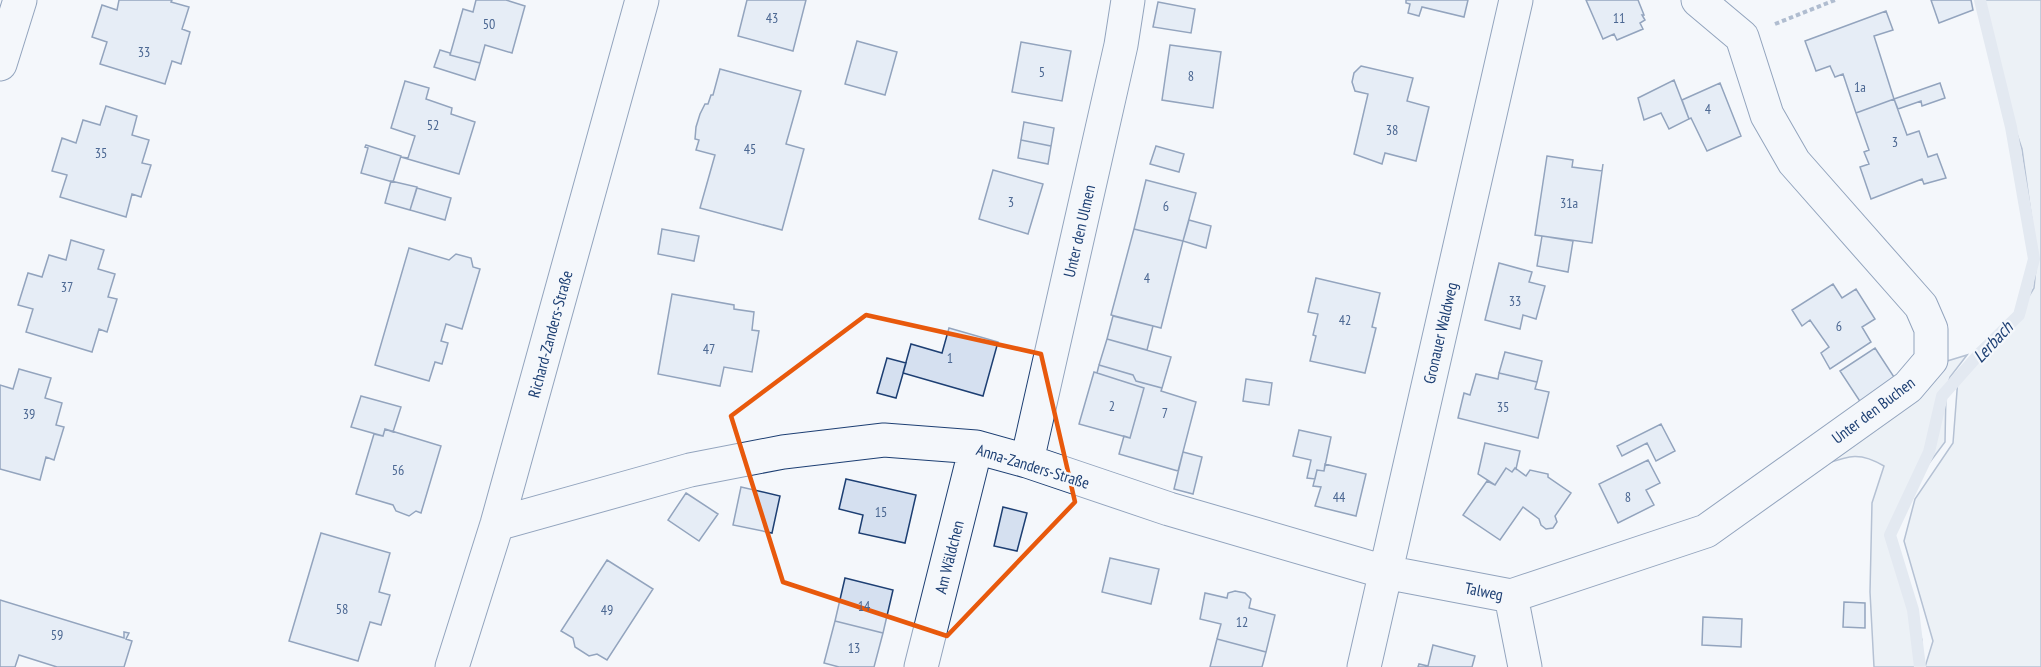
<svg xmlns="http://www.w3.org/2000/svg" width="2041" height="667" font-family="'PT Sans Narrow',sans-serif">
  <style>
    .green { fill: #e3e9f0; stroke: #687fa3; stroke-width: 1.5 }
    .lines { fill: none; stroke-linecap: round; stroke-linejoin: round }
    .stream { stroke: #cfd7e4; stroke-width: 12 }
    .building { fill: #d5e0f0; stroke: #1d3f73; stroke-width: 1.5 }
    .minor-casing { stroke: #1d3f73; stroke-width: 35 }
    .path { stroke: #5e769c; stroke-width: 4; stroke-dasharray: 4.5 3; stroke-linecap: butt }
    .minor { stroke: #f4f7fb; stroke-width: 33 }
    .marked { fill: none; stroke: #e8590c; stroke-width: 4.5; stroke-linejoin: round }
    .labels { text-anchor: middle; stroke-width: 4.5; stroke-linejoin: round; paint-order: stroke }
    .number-label { font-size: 14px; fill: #4b6792 }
    .street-label { font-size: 16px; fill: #1d3f73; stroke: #f4f7fb }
    .water-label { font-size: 18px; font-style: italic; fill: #1d3f73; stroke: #f4f7fb }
  </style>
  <rect width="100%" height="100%" fill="#f4f7fb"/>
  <path class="green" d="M1981,0H2041V667H1925L1933,641L1904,541L1915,499L1953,443L1958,378L1976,352L2018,314L2034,288L2037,257L2022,149L1994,65Z
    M1967,355L1950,377L1946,391L1945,442L1903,498L1889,539L1922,640L1915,667H1874L1870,592L1872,503L1884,466C1859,451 1848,456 1823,465L1944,362Z"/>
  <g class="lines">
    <path class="stream" d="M1920,667L1913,610L1890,535L1929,452L1942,396L1981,352L2019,315L2034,259L2011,127L1980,0"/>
  </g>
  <path class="building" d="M119,0H172L171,2L189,7L182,29L190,32L181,64L172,61L165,84L100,64L107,42L92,37L102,5L117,10Z
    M476,0H506L525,6L512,53L485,45L480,63L450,55L463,9L473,12Z
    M747,0H806L793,51L738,36Z
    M1406,0H1468L1464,17L1422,7L1419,16L1408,13L1410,4L1406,3Z
    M1586,0H1638L1644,15H1642L1645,20L1640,23L1643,29L1617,40L1614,34L1603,39Z
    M1931,0H1971L1973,10L1939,23Z
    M1158,2L1195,9L1191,33L1153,27Z
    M1886,11L1893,30L1874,36L1894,99L1856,113L1843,74L1835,77L1830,66L1816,71L1805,41Z
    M857,41L897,52L885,95L845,84Z
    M1021,42L1071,51L1062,101L1012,92Z
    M1170,45L1221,52L1213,108L1162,100Z
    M440,50L450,53V55L480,63L475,80L434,67Z
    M1361,66L1413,78L1407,101L1429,107L1416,161L1385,153L1382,164L1354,154L1368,94L1355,91L1352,82L1354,73Z
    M720,69L801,91L786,144L804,149L782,230L700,208L715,155L696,150L699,140L695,139L696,127L700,114L705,104H708L711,95H713Z
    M1674,80L1689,119L1669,129L1661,113L1644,120L1638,98Z
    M405,81L429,88L426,99L452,108L451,114L475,122L459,174L401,157L408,158L415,136L391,128Z
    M1720,83L1741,136L1707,151L1691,118L1689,119L1682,100Z
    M1940,83L1945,98L1922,106L1921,101L1898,109L1894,99Z
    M1894,99L1907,135L1919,131L1928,157L1937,154L1946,178L1924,184L1922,179L1871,199L1860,167L1869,164L1864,152L1869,150L1856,113Z
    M106,106L137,116L132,135L149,140L142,163L151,165L141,197L132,194L126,217L60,197L67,175L52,171L62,138L76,143L83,120L100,125Z
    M1024,122L1054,128L1051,146L1021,140Z
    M1021,140L1051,146L1048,164L1018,158Z
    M366,145L401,156L393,182L361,173L368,148L365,147Z
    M1156,146L1184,154L1179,172L1150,164Z
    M1547,156L1573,160L1572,167L1602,171L1603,164L1592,243L1535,235Z
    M993,170L1043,184L1028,234L979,219Z
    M1146,180L1196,193L1183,241L1134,229Z
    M391,181L417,187L410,210L385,203Z
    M417,188L451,198L445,220L410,210Z
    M1189,220L1211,226L1206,248L1183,241Z
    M662,229L699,236L694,261L658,254Z
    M1134,229L1183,241L1161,328L1111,315Z
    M1542,236L1573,241L1568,272L1537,266Z
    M71,240L104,250L98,269L115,274L108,297L117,299L107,332L99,329L92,352L26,332L33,309L18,305L28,273L42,277L49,255L66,260Z
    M409,248L449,260L456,254L471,258L473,267L480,269L462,329L446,324L441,341L448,343L442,364L435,362L429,381L375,365Z
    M1499,263L1532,272L1529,282L1545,286L1536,319L1523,315L1520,329L1485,320Z
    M1316,278L1380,293L1372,327L1376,328L1365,373L1310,361L1316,336L1313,335L1318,314L1308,312Z
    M1833,284L1842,298L1856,289L1875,319L1862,327L1871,342L1830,369L1821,353L1829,347L1810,320L1802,326L1792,310Z
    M672,294L734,305V309L754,312L752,330L759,331L752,372L724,367L720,386L658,374Z
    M1113,316L1153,326L1147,350L1107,339Z
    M949,328L998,342L983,396L903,373L911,344L942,353Z
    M1107,339L1171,357L1162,388L1136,381L1133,375L1099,365Z
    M1875,348L1894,377L1861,403L1840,371Z
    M1505,352L1542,361L1537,382L1499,373Z
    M887,358L906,363L896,398L877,393Z
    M1099,365L1133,375L1136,381L1162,388L1161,391L1196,402L1178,471L1119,454L1124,436L1130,438L1144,388L1097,373Z
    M19,369L51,378L45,398L62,403L56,425L64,427L54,460L46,457L40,480L0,469V385L13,389Z
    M1094,372L1144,388L1130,438L1079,424Z
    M1499,373L1537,382L1535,389L1549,392L1538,438L1458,418L1464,393L1470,395L1476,374L1498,379Z
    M1246,379L1272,383L1269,405L1243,401Z
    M361,396L401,407L393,432L385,429L383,436L351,427Z
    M1661,424L1675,451L1656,461L1647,443L1622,456L1617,446Z
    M385,429L441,446L421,513L416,511L409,516L396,511L393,505L356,494L374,434L383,436Z
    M1299,430L1331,437L1324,471L1317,470L1315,479L1307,478L1311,460L1293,456Z
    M1485,443L1520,451L1516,469L1515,468L1512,472L1506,468L1495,485L1478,474Z
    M1183,452L1202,457L1193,494L1174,489Z
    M1648,460L1660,483L1646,490L1654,505L1618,523L1599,484Z
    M1325,464L1366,474L1356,516L1315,506L1321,487L1313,486L1317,470L1324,471Z
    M1506,468L1512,472L1515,468L1526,476L1530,470L1548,474V477L1571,493L1555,516L1557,522L1553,528L1546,529L1541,525L1539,519L1523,507L1500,540L1463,515L1487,481L1495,485Z
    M846,479L916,495L905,543L859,533L863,515L839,509Z
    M741,487L780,496L772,533L733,525Z
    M686,493L718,514L699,541L668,520Z
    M1003,507L1027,513L1017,551L994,546Z
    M321,533L390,553L379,592L390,595L381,625L370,622L358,661L289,641Z
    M1110,558L1159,569L1151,604L1102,592Z
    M607,560L653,589L607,660L597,654L589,656L575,647L573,638L561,631Z
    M845,578L893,590L883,633L835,621Z
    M1235,591L1245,593L1251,599L1249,608L1275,615L1266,652L1217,639L1221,624L1200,619L1205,593L1227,598L1228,593Z
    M0,600L124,638V632L129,633L126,639L132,641L124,667H57L19,655L15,667H0Z
    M1844,602L1865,603V628L1843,627Z
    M1703,617L1742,619L1741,647L1702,645Z
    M835,621L883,633L874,667H839L824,663Z
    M1217,639L1266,652L1262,667H1210Z
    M1433,645L1475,656L1472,667H1418L1419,664L1428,666Z"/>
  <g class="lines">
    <defs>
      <path id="minor" d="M0,64L20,0
        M1027,461L1121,45L1128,0
        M497,524L690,470L783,452L884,440L976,447L1027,461L1169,509L1385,572L1511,596L1525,667
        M1511,596L1706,531L1908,387L1931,360V329L1921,306L1794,162L1767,115L1742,37L1698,0
        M452,667L497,524L642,0
        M921,667L976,447
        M1364,667L1516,0"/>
    </defs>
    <use href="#minor" class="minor-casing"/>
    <path class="path" d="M1775,24L1835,0"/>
    <use href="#minor" class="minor"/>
  </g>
  <path d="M0 0H2041V667H0ZM866,315L1041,354L1075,502L947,636L783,582L731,416Z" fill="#f4f7fb" fill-opacity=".55" fill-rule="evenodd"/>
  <path class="marked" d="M866,315L1041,354L1075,502L947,636L783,582L731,416Z"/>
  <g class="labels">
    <g class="number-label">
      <text x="772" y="23">43</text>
      <text x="1619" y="23">11</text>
      <text x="489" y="29">50</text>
      <text x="144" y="57">33</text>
      <text x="1042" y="77">5</text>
      <text x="1191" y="81">8</text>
      <text x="1860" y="92">1a</text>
      <text x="1708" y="114">4</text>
      <text x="433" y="130">52</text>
      <text x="1392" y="135">38</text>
      <text x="1895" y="147">3</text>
      <text x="750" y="154">45</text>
      <text x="101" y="158">35</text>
      <text x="1011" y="207">3</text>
      <text x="1569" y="208">31a</text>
      <text x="1166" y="211">6</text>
      <text x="1147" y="283">4</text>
      <text x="67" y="292">37</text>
      <text x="1515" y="306">33</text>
      <text x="1345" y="325">42</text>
      <text x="1839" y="331">6</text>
      <text x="709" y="354">47</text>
      <text x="950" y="363">1</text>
      <text x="1112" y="411">2</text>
      <text x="1503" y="412">35</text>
      <text x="1165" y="418">7</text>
      <text x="29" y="419">39</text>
      <text x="398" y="475">56</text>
      <text x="1339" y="502">44</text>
      <text x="1628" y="502">8</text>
      <text x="881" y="517">15</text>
      <text x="864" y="611">14</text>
      <text x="342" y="614">58</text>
      <text x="607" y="615">49</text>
      <text x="1242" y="627">12</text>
      <text x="57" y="640">59</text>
      <text x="854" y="653">13</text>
    </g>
    <g class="street-label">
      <text transform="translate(1079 231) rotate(-77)" y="6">Unter den Ulmen</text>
      <text transform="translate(1440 333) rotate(-77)" y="6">Gronauer Waldweg</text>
      <text transform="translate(550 334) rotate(-75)" y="6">Richard-Zanders-Straße</text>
      <text transform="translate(1873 410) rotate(-37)" y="6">Unter den Buchen</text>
      <text transform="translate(1033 466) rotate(17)" y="6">Anna-Zanders-Straße</text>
      <text transform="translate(949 557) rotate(-76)" y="6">Am Wäldchen</text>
      <text transform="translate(1484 591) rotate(11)" y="6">Talweg</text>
    </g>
    <g class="water-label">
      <text transform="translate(1993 342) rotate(-47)" y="6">Lerbach</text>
    </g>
  </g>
</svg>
